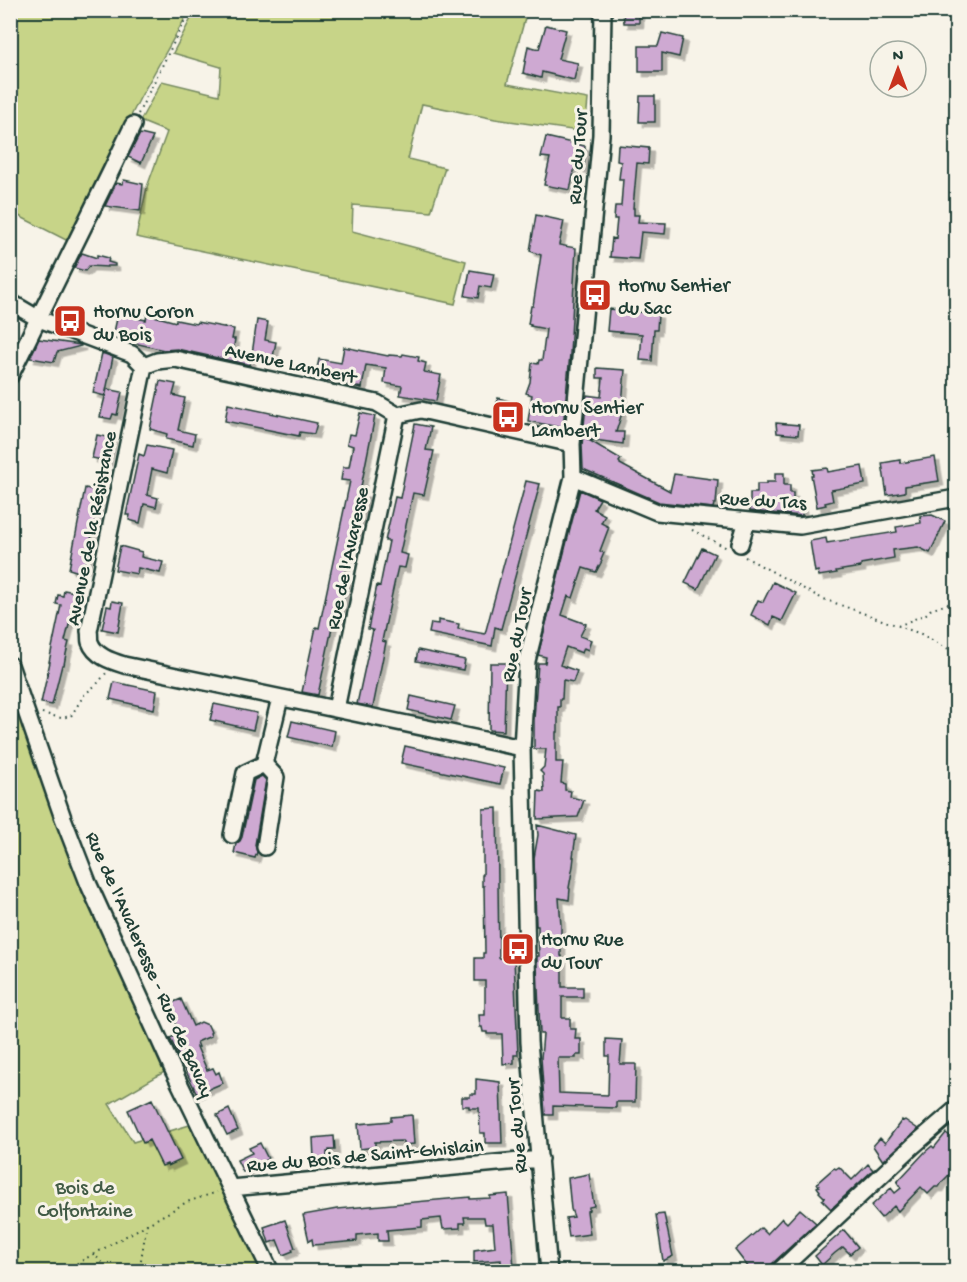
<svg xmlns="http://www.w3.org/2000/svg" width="967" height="1282" font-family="'Gochi Hand',sans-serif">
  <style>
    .green { fill: #c7d488; stroke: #73885e; stroke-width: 1.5 }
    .building { fill: #cea9d2; stroke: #1f3d34; stroke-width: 1.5; filter: url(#shadow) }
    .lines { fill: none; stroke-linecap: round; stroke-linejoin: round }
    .minor-casing { stroke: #1f3d34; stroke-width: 20 }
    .path { stroke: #1f3d34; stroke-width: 2; stroke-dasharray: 1.5 4.5; stroke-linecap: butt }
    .minor { stroke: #f7f3e8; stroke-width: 15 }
    .labels { text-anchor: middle; stroke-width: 6; stroke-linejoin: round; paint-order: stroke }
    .street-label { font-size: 20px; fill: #1f3d34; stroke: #f7f3e8 }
    .poi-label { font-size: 20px; fill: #1f3d34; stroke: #f7f3e8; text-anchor: start }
    .park-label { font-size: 20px; fill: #415b45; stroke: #f7f3e8 }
  </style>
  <defs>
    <filter id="shadow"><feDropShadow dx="4.5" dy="4.5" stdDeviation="0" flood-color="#0004"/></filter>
  </defs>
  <rect width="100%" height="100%" fill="#f7f3e8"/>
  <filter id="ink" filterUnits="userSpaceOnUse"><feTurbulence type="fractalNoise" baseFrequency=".0167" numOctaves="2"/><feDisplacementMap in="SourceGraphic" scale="12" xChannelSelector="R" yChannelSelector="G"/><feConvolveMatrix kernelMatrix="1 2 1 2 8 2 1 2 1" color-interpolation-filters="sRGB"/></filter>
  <g filter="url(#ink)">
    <path class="green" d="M10,11H189L140,98L68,241L11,212Z
      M195,11H527L507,84L588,99L585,132L495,119L422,104L408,159L445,168L431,212L353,205L352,231L466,261L455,304L136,237L147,187L167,132L140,121L162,81L219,95L221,67L173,53Z
      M10,688L55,819L81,885L166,1071L109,1104L133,1142L193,1124L263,1271H11Z"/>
    <path class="building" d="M623,10H639V23H624Z
      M546,25L566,30L558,59L578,63L574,80L542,72L541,78L523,73L528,46L539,49Z
      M662,33L683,38L679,57L662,53V72H639V46H658Z
      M640,96H655V122H639Z
      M140,134L153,137L141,163L128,157Z
      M546,137L585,146L584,169L575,167L570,190L544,185L550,158L541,157Z
      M618,145L649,148L648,164L637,163L633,208H634V215H639L638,222L666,223L665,234L641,232L638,259L610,257L612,238L615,239L617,219H614L615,206H621L623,179H619L621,162L617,161Z
      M124,180L143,184L140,211L105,206L116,183L122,184Z
      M536,215L564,221L559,245L576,248L570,354L563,428L528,421L532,395L526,393L530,382L532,363L538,364L539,360H542L546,329L530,326L531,325L528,324L531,306H533L541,255L530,251Z
      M82,253L97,258V255L109,258L108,262L115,264V266H107V267L89,266L85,271L74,268Z
      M470,270L494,274L491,288L480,286L478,298L465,296Z
      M609,309L658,314L657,330H654L652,361L640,360L642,334L607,331Z
      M118,314L146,320L147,314L176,322V320L196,324L197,322L234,329L232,339H235L233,352L252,355L250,365L177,349L164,350L130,342L132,336L114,332Z
      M257,320L268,322L265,340L276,342L273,357L252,354Z
      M39,339L81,345V346L57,352L54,362L30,358Z
      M344,347L388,356L389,355L402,356L403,354L419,357L418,361L426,363L424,372L441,375L436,401L400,395L402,386L384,383L386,368L366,365L362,388L315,378L319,359L341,363Z
      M102,353L113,357L105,396L93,393Z
      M597,368L625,370L621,416L616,432H624L623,444L587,439L621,459L619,462L620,463V464L670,491L674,474L718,480L716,504H714L713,508L659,502L583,469L582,445L587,395L601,397L603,378H597Z
      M160,381L176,384L173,395L185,398L178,430L195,434L193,445L166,439L167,434L150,429Z
      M107,389L122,392L117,415L113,414L111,419L100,417Z
      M498,398L509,401L507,417L495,414Z
      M228,404L317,423L314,434L300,432L299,436L225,421Z
      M360,413L375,416L360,492L365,493L356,537L352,536L347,558L343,579L347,580L338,624L333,623L318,695L302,692L316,627L319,628L350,481L341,480L343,467H349L353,446L347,444L349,434L355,435Z
      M776,423L799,425L798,435L777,433Z
      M415,424L431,427L426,450L434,451L424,495L413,493L400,553L408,555L405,568L398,567L395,580L382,641L386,642L373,707L357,704L373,630L368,629L377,585L380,586L389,541H385L395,497L400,498Z
      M97,435L112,438L107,461L92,458Z
      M147,445L172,450L167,473L152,469L147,495L158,498L156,507L144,504L140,523L129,520L130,515H126L139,454L144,456Z
      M935,457L939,481L905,486V492L887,495L882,463L900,460V463Z
      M862,466L865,484L831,490L833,501L825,503L826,505L817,507L811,475H813L812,470L827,468L828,472Z
      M775,473H784V485H790V493H793V503H802V516L750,511V493H757V484H766V482H775Z
      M526,481L540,484L501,629L495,627L492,646L429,633L431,623L438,624V620L459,624L458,629L485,634Z
      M85,488L101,491L85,568L81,567L79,572L69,569Z
      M580,490L600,499L594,509L605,515L601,523L609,527L600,551L604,553L601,560L602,561L596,572L583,568L573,598L568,596L562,615L586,624L580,636L591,640L588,650L584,648L582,653L566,647L560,665L577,671L573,682L563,680L562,699H560V707H558V732H556V762H563L561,783L565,784V790L571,791L570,797L584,800L578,817L537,819L538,791L544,792L543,774L540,771L544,767L546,749H534V719L538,663H545L546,657L538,655Z
      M932,515L945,521L930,553L918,547L893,550L894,558L861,564V567L836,571L837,573L819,576L818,571L815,572L810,541L826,538L827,543L897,532L896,527L921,523L920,516Z
      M120,546L142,552L141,557L163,562L160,573L138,568L137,574L115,570Z
      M702,548L715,554L698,589L685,583Z
      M773,582L796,593L782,621L773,617L770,625L751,615L758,600L763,602Z
      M64,590L75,592L74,597L78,598L73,622L70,621L65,641L69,642L66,654L64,665H62L52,705L41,703L50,662H49L61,605L56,604L58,595L63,596Z
      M112,601L123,603L118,632L102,629L107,606L111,607Z
      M418,650L465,660L463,670L416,661Z
      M490,663H506L504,731L489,730Z
      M114,682L157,691L154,709L110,699Z
      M411,696L455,706L451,720L408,710Z
      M214,704L257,713L253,730L210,720Z
      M292,721L335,731L332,747L288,737Z
      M405,746L504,768L500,784L401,763Z
      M262,776L266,780L255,845L257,852L255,858L234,853L236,844L240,841L242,837L254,780Z
      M497,808L499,958H514L518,1055H514V1063L503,1064L502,1034H487V1032H483L482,1027H480L479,1015H485V981H475V958H483V953H485L484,886H482V875H483V809Z
      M537,825L576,835L573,857H574L573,866L569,888L570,889L569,900L559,898L561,925V956H562V987H583V997H562V1018H570V1029H576L575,1039H581V1055H576V1058H558L559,1093L608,1095L609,1056H606V1039L622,1040L620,1064H636L635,1102H616V1108L553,1106V1115H545L541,1058L543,1034H540L537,965V956H539L538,936V926H536L534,858L538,835Z
      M181,999L193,1026L201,1022L208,1025L211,1032L210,1033L211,1036L197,1042L199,1047H197L207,1070L213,1068L216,1074L219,1072L223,1083L197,1094L170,1038L180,1033L167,1005Z
      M476,1079L500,1082L502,1143H485V1133H480L479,1108H469V1106H462V1097H470V1094H476Z
      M152,1099L181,1160L168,1166L167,1164L162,1166L149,1140L143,1143L128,1110Z
      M229,1109L238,1130L227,1135L217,1115Z
      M412,1115L414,1144L403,1145V1141L375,1142V1147L360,1149L358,1124L391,1121V1117Z
      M902,1120L903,1121L905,1120L918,1129L883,1161L873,1146L880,1138L885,1143Z
      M946,1133L957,1141V1159L953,1164V1171L942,1182L939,1187H935L928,1194L921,1187L898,1211L894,1206L881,1218L871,1206L891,1188L895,1193L901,1188L897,1182L925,1152L932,1146L934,1148Z
      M334,1136L335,1150H329V1152H327V1158L314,1159L313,1138Z
      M260,1143L268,1159L243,1172L237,1160L252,1153L249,1148Z
      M868,1164L873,1170L831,1209L822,1200L825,1198L819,1192L820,1191L817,1187L819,1186L817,1183L834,1168L836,1169L839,1167L852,1180Z
      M589,1174L594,1206L589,1207V1210L587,1211L590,1234L569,1237L566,1218L574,1217L571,1209L568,1178Z
      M508,1194L514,1267H501V1260L474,1262V1250L495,1247L493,1224H485L484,1217H464L465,1223H460V1228L443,1229L441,1218L422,1220V1227L387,1230L388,1241H378V1233L357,1235V1241L313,1245L312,1239L309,1241L303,1215L337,1209L470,1197V1199L490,1198V1196Z
      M800,1209L816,1223L771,1265L769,1272H752L735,1250L761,1228L767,1234L782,1218L787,1223Z
      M664,1214L673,1256L663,1261L656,1215Z
      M285,1220L295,1248L292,1249L293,1251L283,1255L277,1240L269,1243L264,1227Z
      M844,1230L858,1247L850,1254L843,1247L835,1253L822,1265L815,1256Z"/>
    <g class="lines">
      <defs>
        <path id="minor" d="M10,302L39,319L132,354L144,366L157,361L175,359L377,403L397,415L421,410L572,444
          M144,366L89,631C90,635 89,639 90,642C95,656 111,661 124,665L522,748
          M10,376L111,171L133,125
          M573,477L657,512L800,526L956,498
          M740,544L747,521
          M10,665L63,818L89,885L174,1072L271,1272
          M336,709L397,415
          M232,835L245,773L264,764
          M265,847L276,777L264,764L280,698
          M231,1188L540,1159
          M549,1272L529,1042L522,748L527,661L573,477L572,444L601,135L603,10
          M778,1272L913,1146L956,1109"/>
      </defs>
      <use href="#minor" class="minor-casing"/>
      <path class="path" d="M138,114L190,10
        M692,530L727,548
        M745,557L821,598L921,634L956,653
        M898,626L926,614L930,610L956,601
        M42,713L61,718L71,716L84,695L97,684L107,672
        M94,1254L187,1202L217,1192
        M61,1272L94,1254L110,1272
        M139,1272L147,1223"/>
      <use href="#minor" class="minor"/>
    </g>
  </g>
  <defs>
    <symbol id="bus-square" viewBox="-11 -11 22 22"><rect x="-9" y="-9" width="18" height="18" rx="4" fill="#c8321e" stroke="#f7f3e8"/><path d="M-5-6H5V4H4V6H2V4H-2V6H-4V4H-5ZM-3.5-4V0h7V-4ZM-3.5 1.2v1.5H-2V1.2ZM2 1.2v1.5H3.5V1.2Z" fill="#fff"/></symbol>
  </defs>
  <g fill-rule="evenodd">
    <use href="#bus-square" x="576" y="276" width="38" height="38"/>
    <use href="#bus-square" x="51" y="302" width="38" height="38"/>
    <use href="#bus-square" x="489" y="398" width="38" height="38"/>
    <use href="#bus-square" x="499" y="930" width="38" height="38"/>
  </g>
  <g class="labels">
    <g class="street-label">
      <text transform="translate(576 157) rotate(-86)" y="7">Rue du Tour</text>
      <text transform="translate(291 362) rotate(12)" y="7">Avenue Lambert</text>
      <text transform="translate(763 499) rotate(3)" y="7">Rue du Tas</text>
      <text transform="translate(90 528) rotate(-79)" y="7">Avenue de la Résistance</text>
      <text transform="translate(346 558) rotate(-78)" y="7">Rue de l'Avaresse</text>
      <text transform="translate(515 635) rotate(-79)" y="7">Rue du Tour</text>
      <text transform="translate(151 964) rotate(66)" y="7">Rue de l'Avaleresse - Rue de Bavay</text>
      <text transform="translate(515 1126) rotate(-95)" y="7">Rue du Tour</text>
      <text transform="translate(365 1154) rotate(-5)" y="7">Rue du Bois de Saint-Ghislain</text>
    </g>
    <g class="poi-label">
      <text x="618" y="291">Hornu Sentier<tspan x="618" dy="23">du Sac</tspan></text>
      <text x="93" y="317">Hornu Coron<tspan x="93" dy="23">du Bois</tspan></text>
      <text x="531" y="413">Hornu Sentier<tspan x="531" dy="23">Lambert</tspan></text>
      <text x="541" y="945">Hornu Rue<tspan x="541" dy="23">du Tour</tspan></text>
    </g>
    <g class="park-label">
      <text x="85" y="1193">Bois de<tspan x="85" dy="23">Colfontaine</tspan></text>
    </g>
  </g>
  <rect width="967" height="1282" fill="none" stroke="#f7f3e8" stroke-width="36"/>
  <rect x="18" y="18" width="931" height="1246" fill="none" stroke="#1f3d34" stroke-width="2" filter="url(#ink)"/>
  <g transform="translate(898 69)"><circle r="28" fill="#f7f3e8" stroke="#a1aaa0" stroke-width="1.5"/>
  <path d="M0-4.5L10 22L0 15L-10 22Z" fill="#c8321e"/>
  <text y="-9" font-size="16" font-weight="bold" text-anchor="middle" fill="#1f3d34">N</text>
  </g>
</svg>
